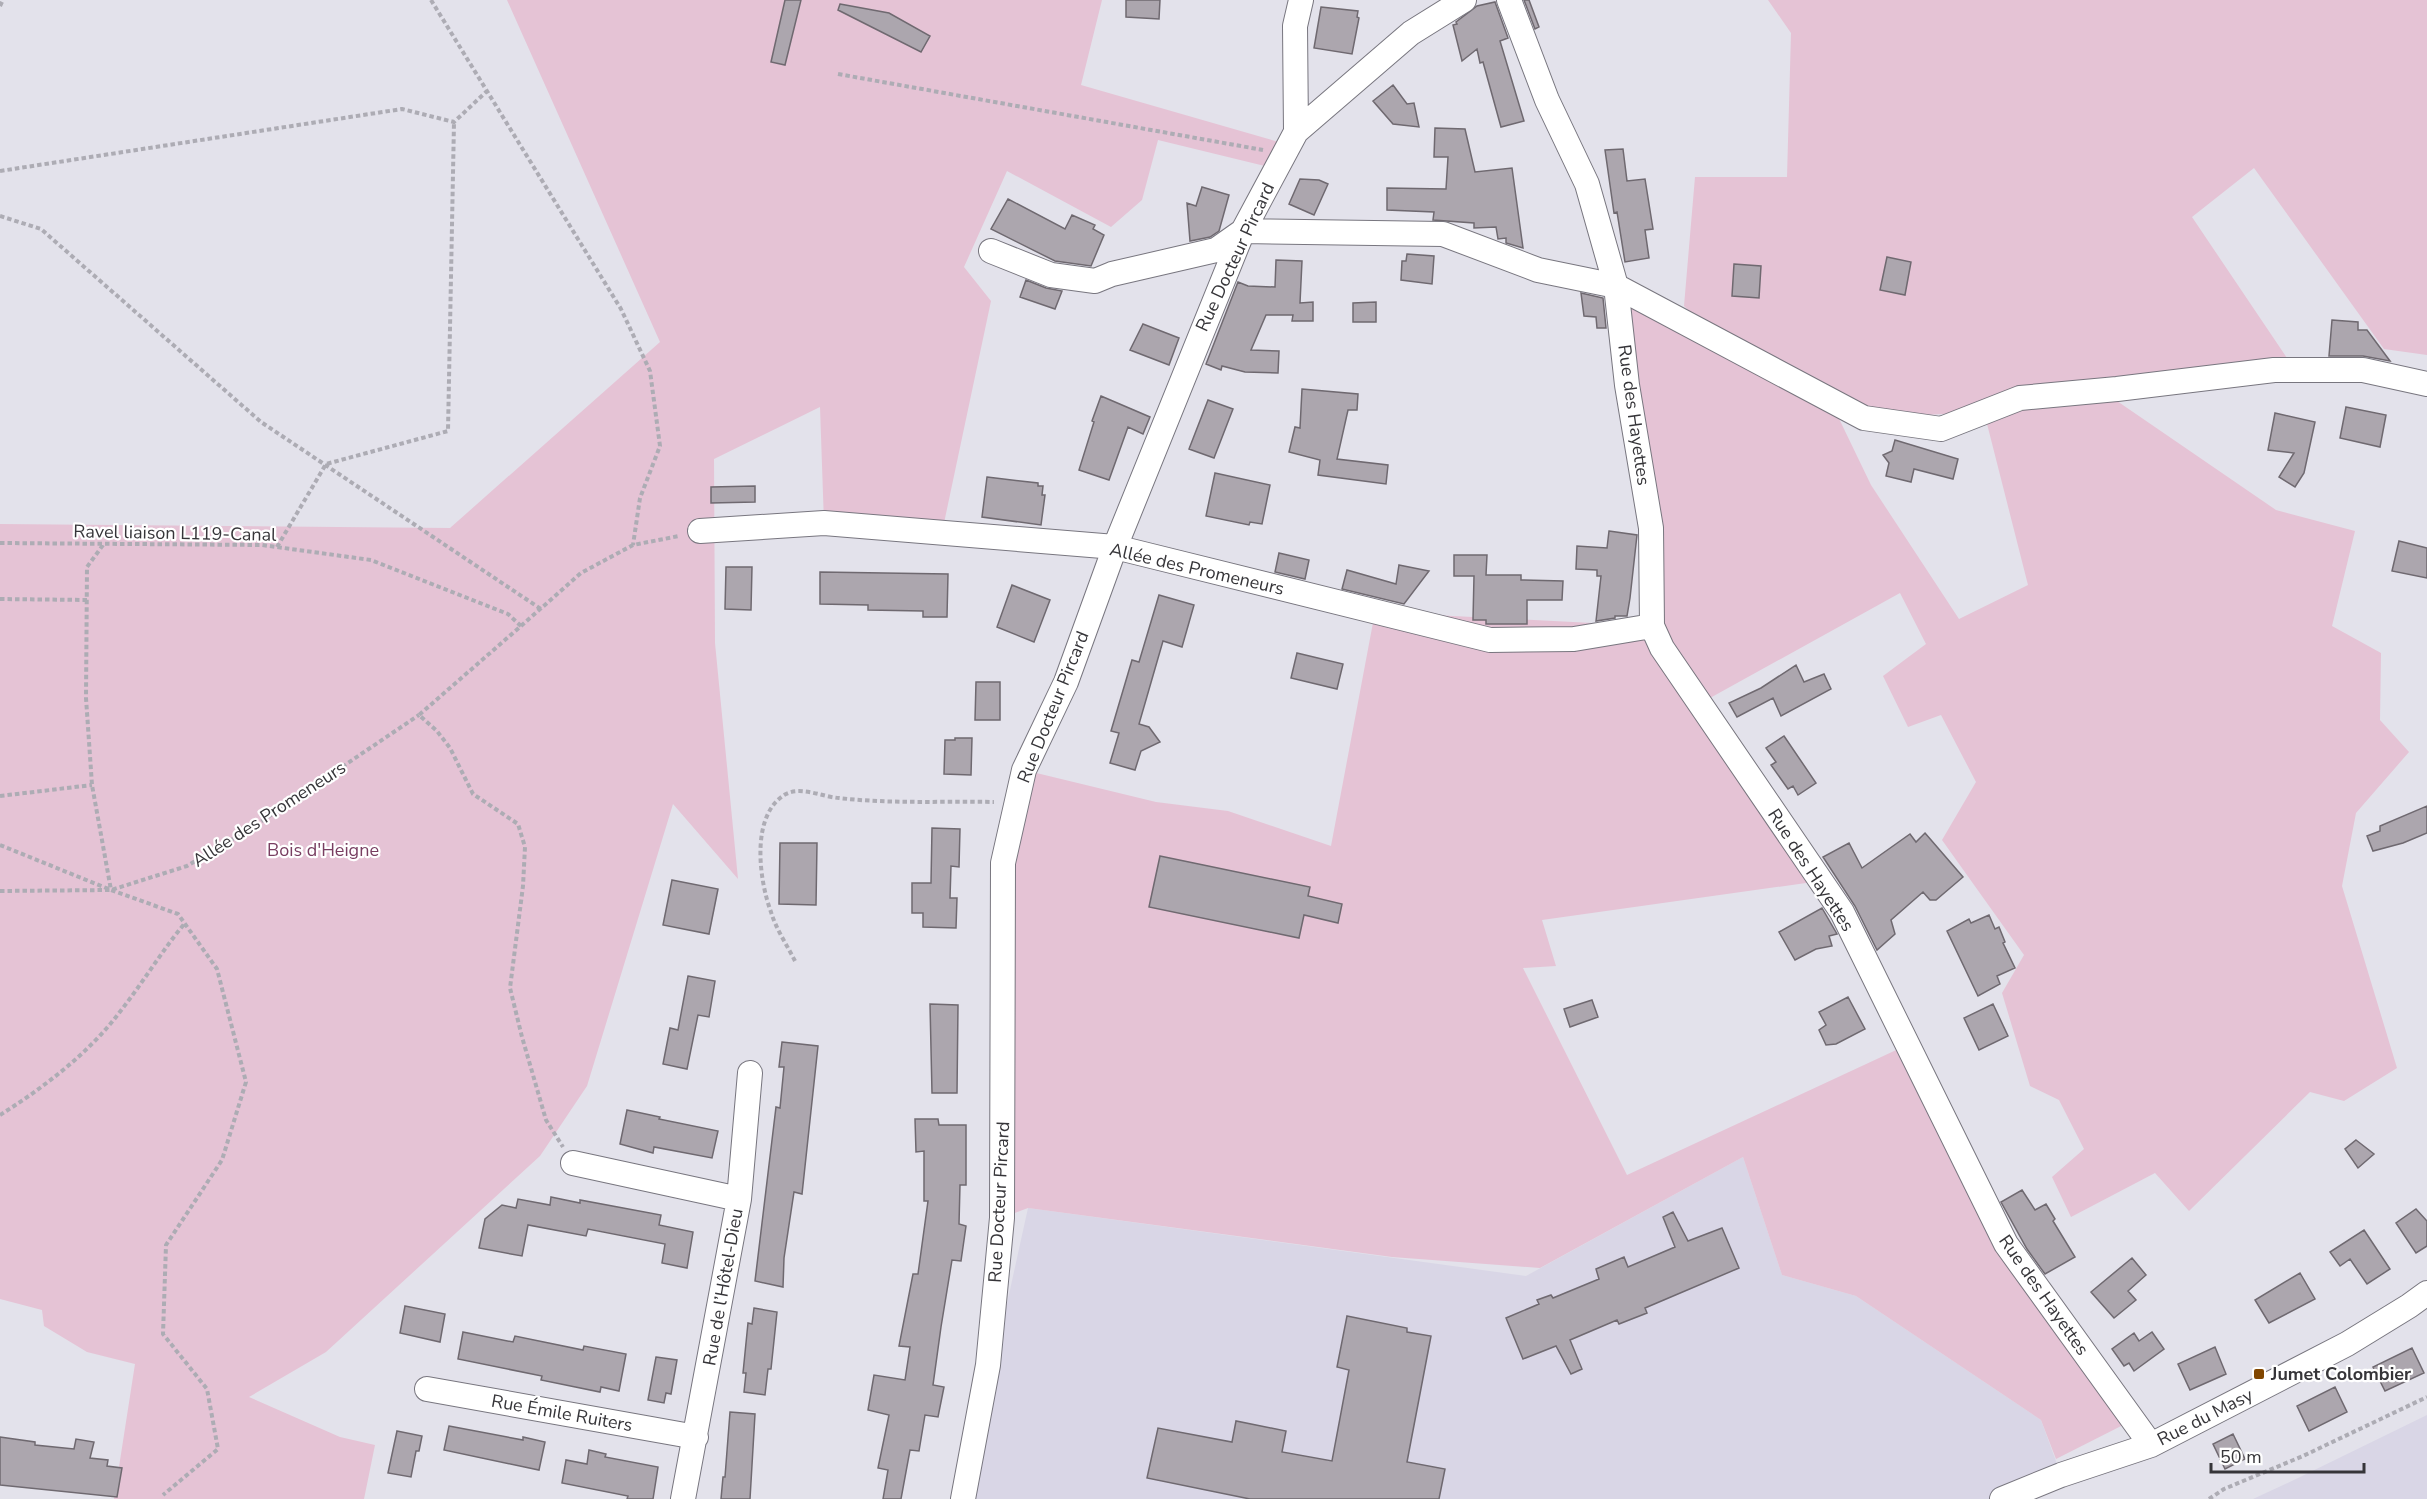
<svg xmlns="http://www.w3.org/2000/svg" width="2427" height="1499" font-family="'Nunito Sans',sans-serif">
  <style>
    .built { fill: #d9d6e6 }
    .green { fill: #e5c3d5; fill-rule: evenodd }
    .building { fill: #aca6ae; stroke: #6f6970; stroke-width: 1.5 }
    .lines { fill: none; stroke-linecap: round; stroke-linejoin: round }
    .street-casing { stroke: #78767f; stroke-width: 26 }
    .path { stroke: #adacb4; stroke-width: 4; stroke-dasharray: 4.5 3; stroke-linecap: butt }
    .street { stroke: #fff; stroke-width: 24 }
    .poi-dot { fill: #814600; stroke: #fff; stroke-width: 2 }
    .labels { text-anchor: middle; stroke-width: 4.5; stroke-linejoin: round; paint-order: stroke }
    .street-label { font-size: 18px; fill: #363539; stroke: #fff }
    .park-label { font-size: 18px; fill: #783e61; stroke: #fff }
    .poi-label { font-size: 18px; font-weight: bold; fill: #363539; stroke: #fff; text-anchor: start }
  </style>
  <rect width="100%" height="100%" fill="#e3e2eb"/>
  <path class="built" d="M1743,1157L1782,1275L1856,1296L2041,1420L2061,1475L1998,1499H964L1028,1208L1526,1276Z
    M2427,1415V1499H2253L2296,1479Z"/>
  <path class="green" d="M507,0H1102L1081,85L1289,145L1277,169L1158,140L1142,200L1111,227L1007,171L964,267L991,301L944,523H824L820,407L714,459L715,643L738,879L673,804L587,1086L540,1156L326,1352L249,1397L340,1437L375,1445L364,1499H114L135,1364L87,1352L44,1326L42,1310L0,1299V524L450,528L660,342Z
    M1768,0H2427V355L2384,349L2254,168L2192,217L2295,370L1989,411L2117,401L2276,510L2355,531L2332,626L2381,653L2380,720L2409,752L2356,813L2342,886L2397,1068L2344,1101L2310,1092L2189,1211L2155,1173L2071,1217L2052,1177L2084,1149L2059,1100L2030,1086L2002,993L2024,955L1942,840L1976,782L1941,715L1908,727L1883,676L1926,644L1900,593L1710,698L1820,881L1542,920L1556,966L1523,968L1627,1175L1907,1045L2019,1262L2133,1420L2056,1459L2041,1420L1856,1296L1782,1275L1743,1157L1540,1268L1392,1257L1028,1208L1002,1218L1003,970L1024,770L1156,802L1228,811L1331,846L1375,612L1651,626L1616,286L1719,341L1684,306L1695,177H1787L1791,33ZM1830,400L1864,418L1984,412L2028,585L1959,619L1871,485Z"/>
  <path class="building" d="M785,0H801L785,65L771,62Z
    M1126,0H1160L1159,19L1126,17Z
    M1524,0H1529L1539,27L1535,29Z
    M1495,2L1508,38L1500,41L1524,121L1501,127L1483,62L1480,63L1477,49L1462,61L1453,25L1457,24L1456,22L1477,6Z
    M840,4L889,13L930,36L921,52L838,10Z
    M1321,7L1358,11L1357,17L1359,18L1352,54L1314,48Z
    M1393,85L1407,104L1414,103L1419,127L1393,124L1373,101Z
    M1435,128L1465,129L1475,172L1512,168L1523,248L1506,243V238L1498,239L1496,227L1474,228V223L1433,220L1434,212L1387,210V188L1446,189L1448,157H1434Z
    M1623,149L1627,181L1645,179L1653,229L1645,230L1649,258L1625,262L1617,212L1614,213L1605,150Z
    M1300,179L1319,180L1328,184L1314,215L1289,204Z
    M1202,187L1229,195L1219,231L1210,237L1190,241L1187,203L1196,206Z
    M1008,199L1065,229L1072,215L1095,225L1093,229L1104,235L1091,266L1055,261L991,229Z
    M1407,254L1434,256L1432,284L1401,280L1402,261H1406Z
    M1887,257L1911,262L1905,295L1880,290Z
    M1276,260L1302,261L1300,303L1313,302V321H1292L1293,315H1266L1251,350L1279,351L1278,373L1245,372L1222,366L1221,370L1206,364L1238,282L1248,286L1275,287Z
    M1734,264L1761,266L1759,298L1732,296Z
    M1026,280L1046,288L1062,291L1055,309L1020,297Z
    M1581,293L1603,298L1606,328H1597L1596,317L1584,316Z
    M1376,302V322H1353V303Z
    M2332,320L2358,322V330H2367L2390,361L2363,356H2329Z
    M1143,324L1179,338L1169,365L1130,350Z
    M1302,389L1358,394L1357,410H1348L1337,459L1388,465L1386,484L1318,475L1320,460L1289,452L1295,427L1300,428Z
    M1101,396L1150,417L1143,434L1128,427L1109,480L1079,470L1094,422L1092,421Z
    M1208,400L1233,409L1214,458L1189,449Z
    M2346,407L2386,415L2380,447L2340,438Z
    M2275,413L2315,422L2304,473L2295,487L2279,477L2294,453L2268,450Z
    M1895,440L1958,459L1953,479L1914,469L1911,482L1886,476L1889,463L1883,455L1892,451Z
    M1215,473L1270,485L1262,524L1250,522L1249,525L1206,516Z
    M987,477L1038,483V486H1043L1042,495H1045L1041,525L982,517Z
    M755,486V502L711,503V487Z
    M1609,531L1637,535L1630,598L1627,616H1615V618L1596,621L1601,576H1597V570L1576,569L1577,546L1607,548Z
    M2399,541L2427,548V578L2392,571Z
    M1279,553L1309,560L1305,579L1275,572Z
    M1454,555H1487L1486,575H1521V580L1563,581L1562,600H1527V624H1486V620H1473L1474,576H1454Z
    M1399,565L1429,571L1404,604L1342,589L1347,570L1396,584Z
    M726,567H752L751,610L725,609Z
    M820,572L948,574L947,617H923V611L868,610V605L820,604Z
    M1012,585L1050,600L1034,642L997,627Z
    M1159,595L1194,605L1182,647L1163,641L1139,724L1149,727L1160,742L1141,751L1135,770L1110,763L1119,733L1111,731L1132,660L1139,662Z
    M1297,653L1343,664L1337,689L1291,678Z
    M1796,665L1804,682L1824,674L1831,689L1781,716L1773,698L1737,717L1729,703L1761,688Z
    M976,682H1000V720H975Z
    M1784,736L1816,783L1798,795L1793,786L1788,789L1771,765L1776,762L1766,748Z
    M955,738H972L971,775L944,774L945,740H955Z
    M2427,806V833L2403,843L2373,851L2367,836L2380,831V826Z
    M932,828L960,829L959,867L951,866L950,898H957L956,928L923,927V913H912V883H931Z
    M1925,833L1963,877L1936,900H1930L1923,892L1891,920L1895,934L1877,950L1855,906L1823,857L1849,843L1862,868L1910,834L1916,842Z
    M780,843H817L816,905L779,904Z
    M1160,856L1310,887L1308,896L1342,904L1338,923L1304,915L1299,938L1149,907Z
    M672,880L718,889L709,934L663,925Z
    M1822,908L1837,934L1829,936L1832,946L1816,949L1795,960L1779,932Z
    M1989,915L1995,929L1999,927L2005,942L2003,943L2015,968L1997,976L2000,984L1978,996L1947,931L1969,919L1971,923Z
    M688,976L715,981L709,1017L698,1015L687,1069L663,1064L670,1028L678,1030Z
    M1848,997L1865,1029L1836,1044L1826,1045L1819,1030L1826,1025L1819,1012Z
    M1592,1000L1598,1017L1570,1027L1564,1009Z
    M930,1004L958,1005L957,1093H932Z
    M1993,1004L2008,1036L1979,1050L1964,1018Z
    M782,1042L818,1046L802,1194L794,1192L784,1258L783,1287L755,1281L776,1107L780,1108L784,1067H779Z
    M627,1110L660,1117L659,1119L718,1131L712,1158L654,1147L653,1153L620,1144Z
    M915,1119H938L939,1125H966V1185H960L959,1224L966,1226L961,1261L952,1260L941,1327L933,1385L944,1387L938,1417L925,1415L919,1451L910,1450L901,1499H883L888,1470L878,1468L889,1415L868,1410L874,1375L905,1380L910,1347L899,1346L913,1274H918L928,1201H924V1151L916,1152Z
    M2356,1140L2374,1154L2358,1168L2345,1149Z
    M2022,1190L2035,1210L2046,1204L2055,1219L2053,1221L2075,1257L2045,1274L2027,1249L2001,1202Z
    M551,1197L580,1203V1200L661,1215L659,1225L693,1232L687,1268L662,1263L665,1244L588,1229L586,1236L528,1225L522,1256L479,1248L485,1219L502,1205L516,1208L518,1199L550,1205Z
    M2416,1209L2427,1221V1246L2416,1253L2396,1223Z
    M1673,1212L1688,1241L1722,1228L1739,1268L1645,1308L1647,1313L1619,1324L1617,1320L1570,1340L1582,1369L1571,1374L1556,1346L1523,1359L1506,1318L1539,1304L1537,1300L1551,1295L1553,1298L1599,1279L1596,1269L1624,1257L1628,1267L1675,1247L1663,1217Z
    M2364,1230L2390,1269L2367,1284L2350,1259L2340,1266L2330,1252Z
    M2132,1258L2146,1275L2128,1291L2136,1300L2114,1318L2091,1292Z
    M2300,1273L2315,1299L2269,1323L2255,1300Z
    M405,1306L445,1314L440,1342L400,1333Z
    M754,1308L777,1312L771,1369H768L765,1395L744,1392L746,1373H743L748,1323L752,1324Z
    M1347,1316L1407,1328V1332L1431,1336L1407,1462L1445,1469L1439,1499H1250L1147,1478L1158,1428L1232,1442L1236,1421L1286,1431L1282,1452L1332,1461L1349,1370L1337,1367Z
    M463,1332L513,1342L515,1336L583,1350L584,1346L626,1354L619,1391L601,1387L600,1392L541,1380L542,1376L458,1359Z
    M2152,1332L2164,1349L2134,1371L2129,1363L2124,1366L2112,1349L2134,1333L2139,1341Z
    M2215,1347L2226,1374L2190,1390L2178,1364Z
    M2412,1348L2424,1373L2385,1391L2373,1367Z
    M656,1357L677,1360L671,1394L666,1393L664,1403L648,1400Z
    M2335,1387L2347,1412L2309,1431L2297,1406Z
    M730,1412L755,1414L750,1499H721L723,1477H725Z
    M449,1426L523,1440V1437L545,1442L539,1470L444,1450Z
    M397,1431L422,1436L419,1451H416L411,1477L388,1473Z
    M2233,1434L2245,1459L2225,1469L2213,1444Z
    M0,1437L35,1442V1445L74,1449L76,1439L94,1442L90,1458L108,1460L107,1466L122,1468L117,1497L0,1485Z
    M589,1450L606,1454L605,1457L658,1467L653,1499H627L628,1496L562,1483L566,1460L587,1464Z"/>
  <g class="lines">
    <defs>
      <path id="street" d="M1509,0L1547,100L1587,184L1616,286L1864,418L1941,429L2020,398L2117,389L2274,370H2363L2427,384
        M1296,132L1295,26L1301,0
        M991,251L1051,275L1095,281L1112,274L1216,250L1243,231L1443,234L1538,270L1616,286L1627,385L1651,528L1652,626L1662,648L1842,912L2006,1244L2151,1445
        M700,531L824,523L1115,547L1490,640L1574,639L1652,626
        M573,1163L739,1199
        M427,1389L696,1437
        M683,1499L739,1199L750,1073
        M963,1499L988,1365L1002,1218L1003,863L1024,770L1066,682L1115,547L1243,231L1296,132L1411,33L1464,0
        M2002,1499L2061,1475L2151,1445L2347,1344L2409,1306L2427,1293"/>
    </defs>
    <use href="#street" class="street-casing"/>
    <path class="path" d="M431,0L621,309L650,371L660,446L640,498L633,545
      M0,6L3,0
      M838,74L1263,150
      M0,171L402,109L454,122L487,91
      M0,216L41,229L261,422L541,609
      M0,543L262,545L371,560L508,614L521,626L419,715L437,731L450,748L473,794L518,824L525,847L523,886L510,988L522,1037L546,1120L563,1147
      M103,545L87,567L86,698L92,785L111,890
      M277,547L326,464L448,431L454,122
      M0,599L87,600
      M521,626L581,573L633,545L679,536
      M0,796L92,785
      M0,845L111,890L178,914L217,969L246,1082L222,1160L166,1245L163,1334L207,1389L218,1449L163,1495
      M0,891L111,890L187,866L253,827L419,715
      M795,961C787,945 776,929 771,912C759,880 750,814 786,794C801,786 823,797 839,798C890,804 943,801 994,802
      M0,1115C43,1088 88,1054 119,1013C142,984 161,952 185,923
      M2209,1499L2224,1489L2303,1456L2427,1397"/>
    <use href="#street" class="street"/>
  </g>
  <rect class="poi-dot" x="2253" y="1368" width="12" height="12" rx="3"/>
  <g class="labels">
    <g class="street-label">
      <text transform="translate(1235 257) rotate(-65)" y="6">Rue Docteur Pircard</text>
      <text transform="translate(1634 415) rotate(82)" y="6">Rue des Hayettes</text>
      <text transform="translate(175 533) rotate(1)" y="6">Ravel liaison L119-Canal</text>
      <text transform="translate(1197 569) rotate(13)" y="6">Allée des Promeneurs</text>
      <text transform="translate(1053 707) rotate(-68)" y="6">Rue Docteur Pircard</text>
      <text transform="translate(269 814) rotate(-33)" y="6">Allée des Promeneurs</text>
      <text transform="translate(1811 870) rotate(57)" y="6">Rue des Hayettes</text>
      <text transform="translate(999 1202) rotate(-87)" y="6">Rue Docteur Pircard</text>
      <text transform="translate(723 1287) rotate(-80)" y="6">Rue de l’Hôtel-Dieu</text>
      <text transform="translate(2044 1295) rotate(55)" y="6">Rue des Hayettes</text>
      <text transform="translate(562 1413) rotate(10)" y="6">Rue Émile Ruiters</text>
      <text transform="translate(2205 1417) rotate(-27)" y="6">Rue du Masy</text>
    </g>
    <g class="park-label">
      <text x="323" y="856">Bois d'Heigne</text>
    </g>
    <g class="poi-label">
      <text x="2271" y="1380">Jumet Colombier</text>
    </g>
  </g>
  <path d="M2211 1463v9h153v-9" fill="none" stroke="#363539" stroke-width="3"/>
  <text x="2220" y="1463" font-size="18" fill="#363539" stroke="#ffffff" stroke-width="4.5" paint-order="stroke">50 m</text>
</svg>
